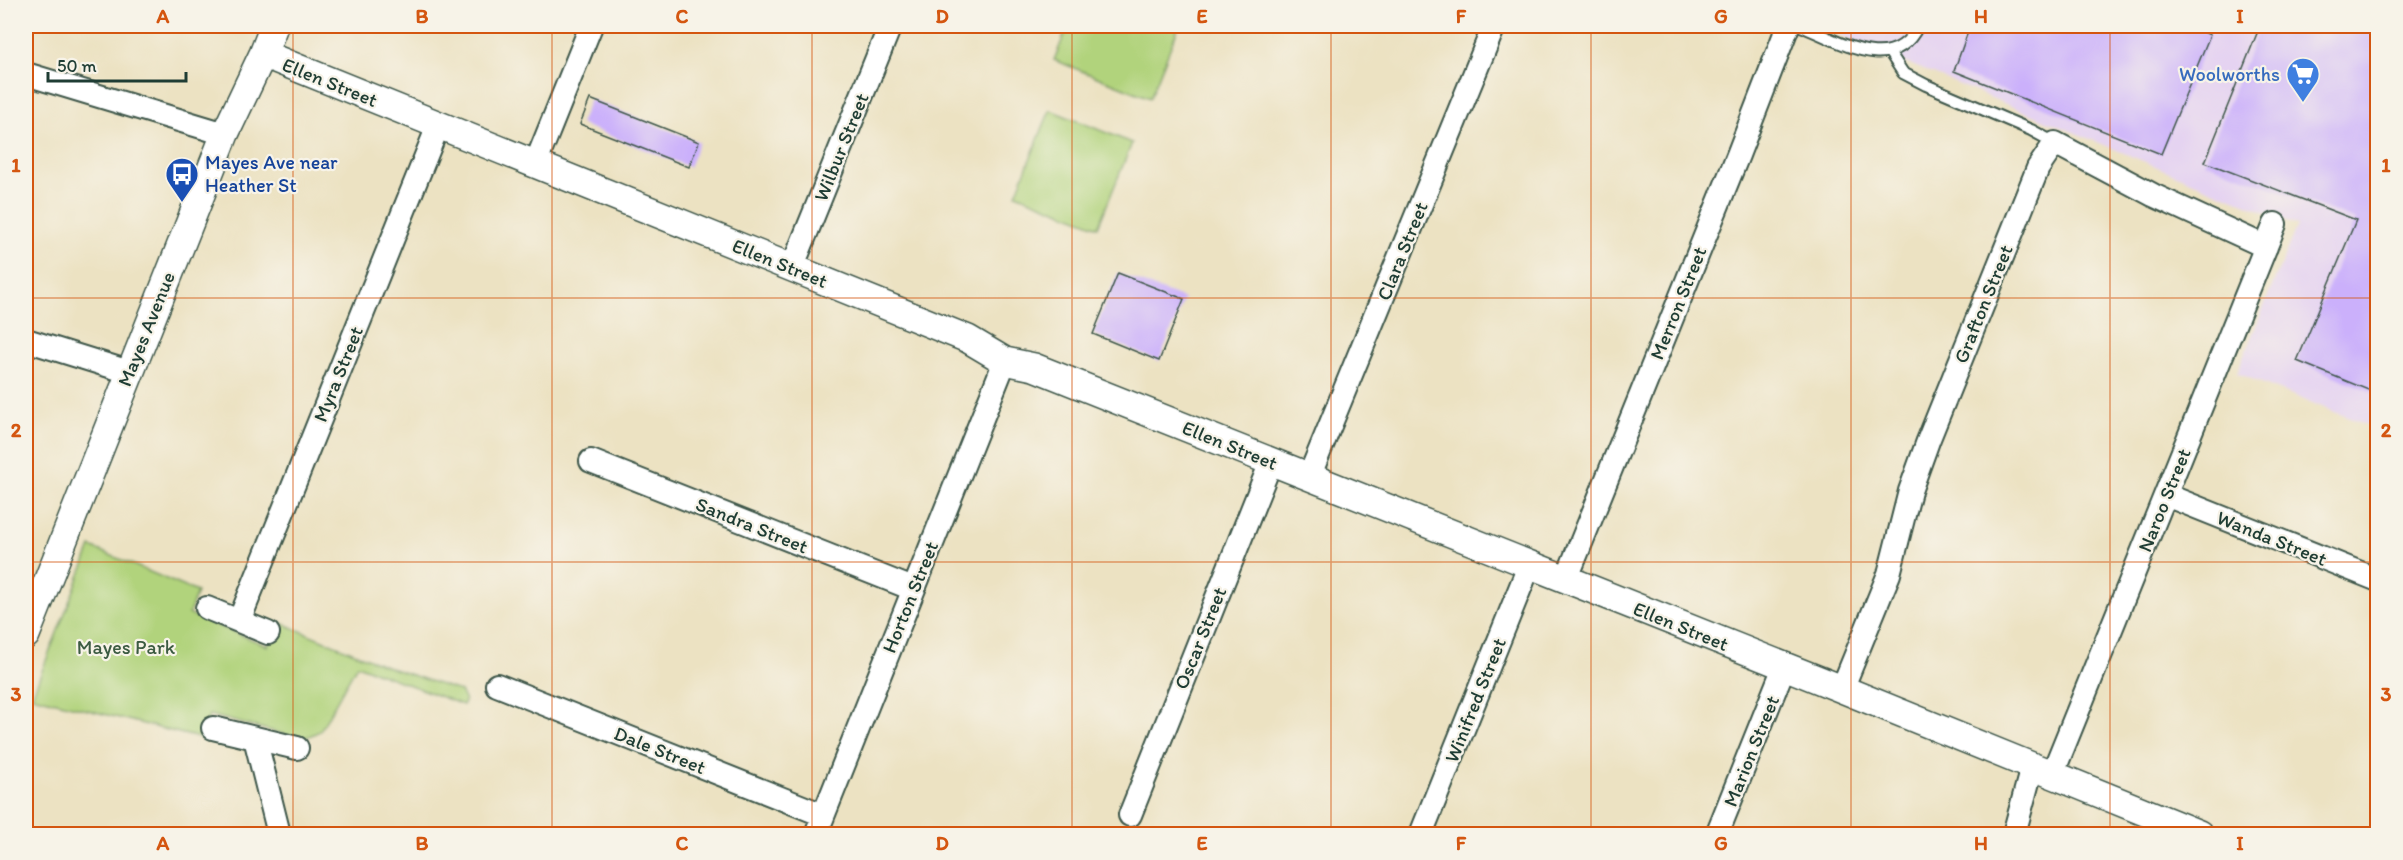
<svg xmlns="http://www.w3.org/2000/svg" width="2403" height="860" font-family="Itim,sans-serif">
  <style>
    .built { fill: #e5d3f1 }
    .green { fill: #b1d37b; stroke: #688858; stroke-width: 1.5 }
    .building { fill: #cbb0fb }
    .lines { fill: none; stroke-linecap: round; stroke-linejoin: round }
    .service-casing { stroke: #3e5649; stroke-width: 14 }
    .minor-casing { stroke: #3e5649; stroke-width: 26 }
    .tertiary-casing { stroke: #3e5649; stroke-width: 30 }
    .service { stroke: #fff; stroke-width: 10 }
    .minor { stroke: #fff; stroke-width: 22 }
    .tertiary { stroke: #fff; stroke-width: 27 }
    .grid { fill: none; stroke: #d45610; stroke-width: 1.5; stroke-opacity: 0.55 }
    .labels { text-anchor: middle; stroke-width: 4.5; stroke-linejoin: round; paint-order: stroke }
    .shop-label { font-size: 20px; fill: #366cbe; stroke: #f7f3e8; text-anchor: end }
    .street-label { font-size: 20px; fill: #1f3d34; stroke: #f7f3e8 }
    .transit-label { font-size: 20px; fill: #164399; stroke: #f7f3e8; text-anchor: start }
    .park-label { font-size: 20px; fill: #3c5b42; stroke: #f7f3e8 }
    .neatline { fill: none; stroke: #d45610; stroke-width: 2 }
    .grid-label { font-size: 20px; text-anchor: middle; font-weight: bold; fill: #d45610 }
  </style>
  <rect width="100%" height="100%" fill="#f7f3e8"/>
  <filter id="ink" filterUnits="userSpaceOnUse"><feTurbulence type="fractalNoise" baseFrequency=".0167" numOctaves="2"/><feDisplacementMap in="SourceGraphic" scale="12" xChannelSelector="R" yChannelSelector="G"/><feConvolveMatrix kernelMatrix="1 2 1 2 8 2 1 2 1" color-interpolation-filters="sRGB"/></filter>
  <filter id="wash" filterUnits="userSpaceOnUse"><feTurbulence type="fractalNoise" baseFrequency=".008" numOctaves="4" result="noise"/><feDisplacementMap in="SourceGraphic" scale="24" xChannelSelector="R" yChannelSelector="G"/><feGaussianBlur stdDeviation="1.35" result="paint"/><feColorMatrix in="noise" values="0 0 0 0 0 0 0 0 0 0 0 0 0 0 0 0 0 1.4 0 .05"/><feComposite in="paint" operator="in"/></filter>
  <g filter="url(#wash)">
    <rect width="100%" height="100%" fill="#ece2c2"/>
    <path class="built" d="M1818,26H2377V429L2237,373L2297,225Z"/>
    <path class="green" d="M1068,26H1179L1150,98L1054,60Z
      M1050,110L1132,143L1098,227L1016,194Z
      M91,547L197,592L189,614L268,646L279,622L391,668L460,691L465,701L463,705L357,665L320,731L303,739L209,715L203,739L32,696Z"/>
    <g id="blocks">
      <path class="building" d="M1970,26H2199L2197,29L2210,35L2161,154L1954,71Z
        M2260,26H2378V394L2297,361L2356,220L2205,162Z
        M590,99L699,142L689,167L580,124Z
        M1118,273L1184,299L1159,361L1093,334Z"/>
    </g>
  </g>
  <g filter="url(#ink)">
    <use href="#blocks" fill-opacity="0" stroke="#3e5649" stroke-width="1.5"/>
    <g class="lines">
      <defs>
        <path id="service" d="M1801,26C1839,41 1893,77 1918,26
          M1890,53L1903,73L1926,85L2031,130L2055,143"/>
        <path id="minor" d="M26,74L225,134
          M535,165L591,26
          M792,268L890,26
          M26,340L129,372
          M591,461L913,589
          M1309,477L1494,26
          M2166,495L2378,580
          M1566,580L1738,155L1788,26
          M207,608L268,633
          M239,621L438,126
          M497,685L823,815
          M1842,689L1889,574L1910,491L1928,441L2038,168L2055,143L2153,195L2266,247
          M213,728L297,748
          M255,738L279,834
          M2052,775L2275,224
          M1130,815L1271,462
          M816,834L1005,361
          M1421,834L1529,566
          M1717,834L1784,667
          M2014,834L2032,767"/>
        <path id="tertiary" d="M263,54L968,339L1005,361L1034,367L1842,689L2199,834
          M26,635L225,134L263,54L274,26"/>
      </defs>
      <use href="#service" class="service-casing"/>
      <use href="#minor" class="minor-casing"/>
      <use href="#tertiary" class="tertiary-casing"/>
      <use href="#service" class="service"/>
      <use href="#minor" class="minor"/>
      <use href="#tertiary" class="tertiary"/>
    </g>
  </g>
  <path class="grid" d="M293,26V834M552,26V834M812,26V834M1072,26V834M1331,26V834M1591,26V834M1851,26V834M2110,26V834M26,298H2378M26,562H2378"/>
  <defs>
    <symbol id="supermarket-pin" viewBox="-11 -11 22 30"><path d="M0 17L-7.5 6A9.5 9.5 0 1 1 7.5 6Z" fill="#3f7fe0" stroke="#f7f3e8"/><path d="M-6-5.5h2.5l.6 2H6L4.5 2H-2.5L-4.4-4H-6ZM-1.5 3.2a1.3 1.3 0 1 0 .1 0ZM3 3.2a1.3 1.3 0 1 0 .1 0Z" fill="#fff"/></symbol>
    <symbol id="bus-pin" viewBox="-11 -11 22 30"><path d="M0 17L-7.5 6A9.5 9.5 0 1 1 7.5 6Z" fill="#1a4fb4" stroke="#f7f3e8"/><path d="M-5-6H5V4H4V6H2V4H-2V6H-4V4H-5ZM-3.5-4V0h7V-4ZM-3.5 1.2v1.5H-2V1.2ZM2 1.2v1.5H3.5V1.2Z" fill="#fff"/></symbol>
  </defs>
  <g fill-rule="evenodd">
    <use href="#supermarket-pin" x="2284" y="55" width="38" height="52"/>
    <use href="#bus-pin" x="163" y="155" width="38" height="52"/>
  </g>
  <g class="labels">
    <g class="shop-label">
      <text x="2280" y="81">Woolworths</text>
    </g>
    <g class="street-label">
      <text transform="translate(330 82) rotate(22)" y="7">Ellen Street</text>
      <text transform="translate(841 147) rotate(-68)" y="7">Wilbur Street</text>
      <text transform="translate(1402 251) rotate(-68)" y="7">Clara Street</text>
      <text transform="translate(780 263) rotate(22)" y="7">Ellen Street</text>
      <text transform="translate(1678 303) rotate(-68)" y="7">Merron Street</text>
      <text transform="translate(1983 304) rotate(-68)" y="7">Grafton Street</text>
      <text transform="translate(146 329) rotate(-68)" y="7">Mayes Avenue</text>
      <text transform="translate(338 374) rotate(-68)" y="7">Myra Street</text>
      <text transform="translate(1230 445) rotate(22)" y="7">Ellen Street</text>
      <text transform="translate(2164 500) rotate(-68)" y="7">Naroo Street</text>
      <text transform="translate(752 525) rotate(22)" y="7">Sandra Street</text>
      <text transform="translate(2272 538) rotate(22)" y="7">Wanda Street</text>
      <text transform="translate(910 597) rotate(-68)" y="7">Horton Street</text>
      <text transform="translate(1681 626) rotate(22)" y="7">Ellen Street</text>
      <text transform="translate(1200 638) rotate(-68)" y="7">Oscar Street</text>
      <text transform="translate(1475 700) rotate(-68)" y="7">Winifred Street</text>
      <text transform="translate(660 750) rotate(22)" y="7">Dale Street</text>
      <text transform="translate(1751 751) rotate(-68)" y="7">Marion Street</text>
    </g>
    <g class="transit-label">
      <text x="205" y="169">Mayes Ave near<tspan x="205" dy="23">Heather St</tspan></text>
    </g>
    <g class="park-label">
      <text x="126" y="654">Mayes Park</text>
    </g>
  </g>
  <rect width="2403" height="860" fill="none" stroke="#f7f3e8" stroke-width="66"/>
  <path d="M48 72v9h138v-9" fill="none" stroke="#1f3d34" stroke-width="3"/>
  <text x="57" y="72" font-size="18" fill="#1f3d34" stroke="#f7f3e8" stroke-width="4.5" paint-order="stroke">50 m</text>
  <rect x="33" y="33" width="2337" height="794" class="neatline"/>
  <g class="grid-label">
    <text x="163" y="23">A</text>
    <text x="422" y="23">B</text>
    <text x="682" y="23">C</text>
    <text x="942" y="23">D</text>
    <text x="1202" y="23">E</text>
    <text x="1461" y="23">F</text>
    <text x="1721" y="23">G</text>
    <text x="1981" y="23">H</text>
    <text x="2240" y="23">I</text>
    <text x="16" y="172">1</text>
    <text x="2386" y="172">1</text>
    <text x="16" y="437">2</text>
    <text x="2386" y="437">2</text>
    <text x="16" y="701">3</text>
    <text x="2386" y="701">3</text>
    <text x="163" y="850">A</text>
    <text x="422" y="850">B</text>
    <text x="682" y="850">C</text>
    <text x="942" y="850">D</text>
    <text x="1202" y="850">E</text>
    <text x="1461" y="850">F</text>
    <text x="1721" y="850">G</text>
    <text x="1981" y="850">H</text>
    <text x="2240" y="850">I</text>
  </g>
</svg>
